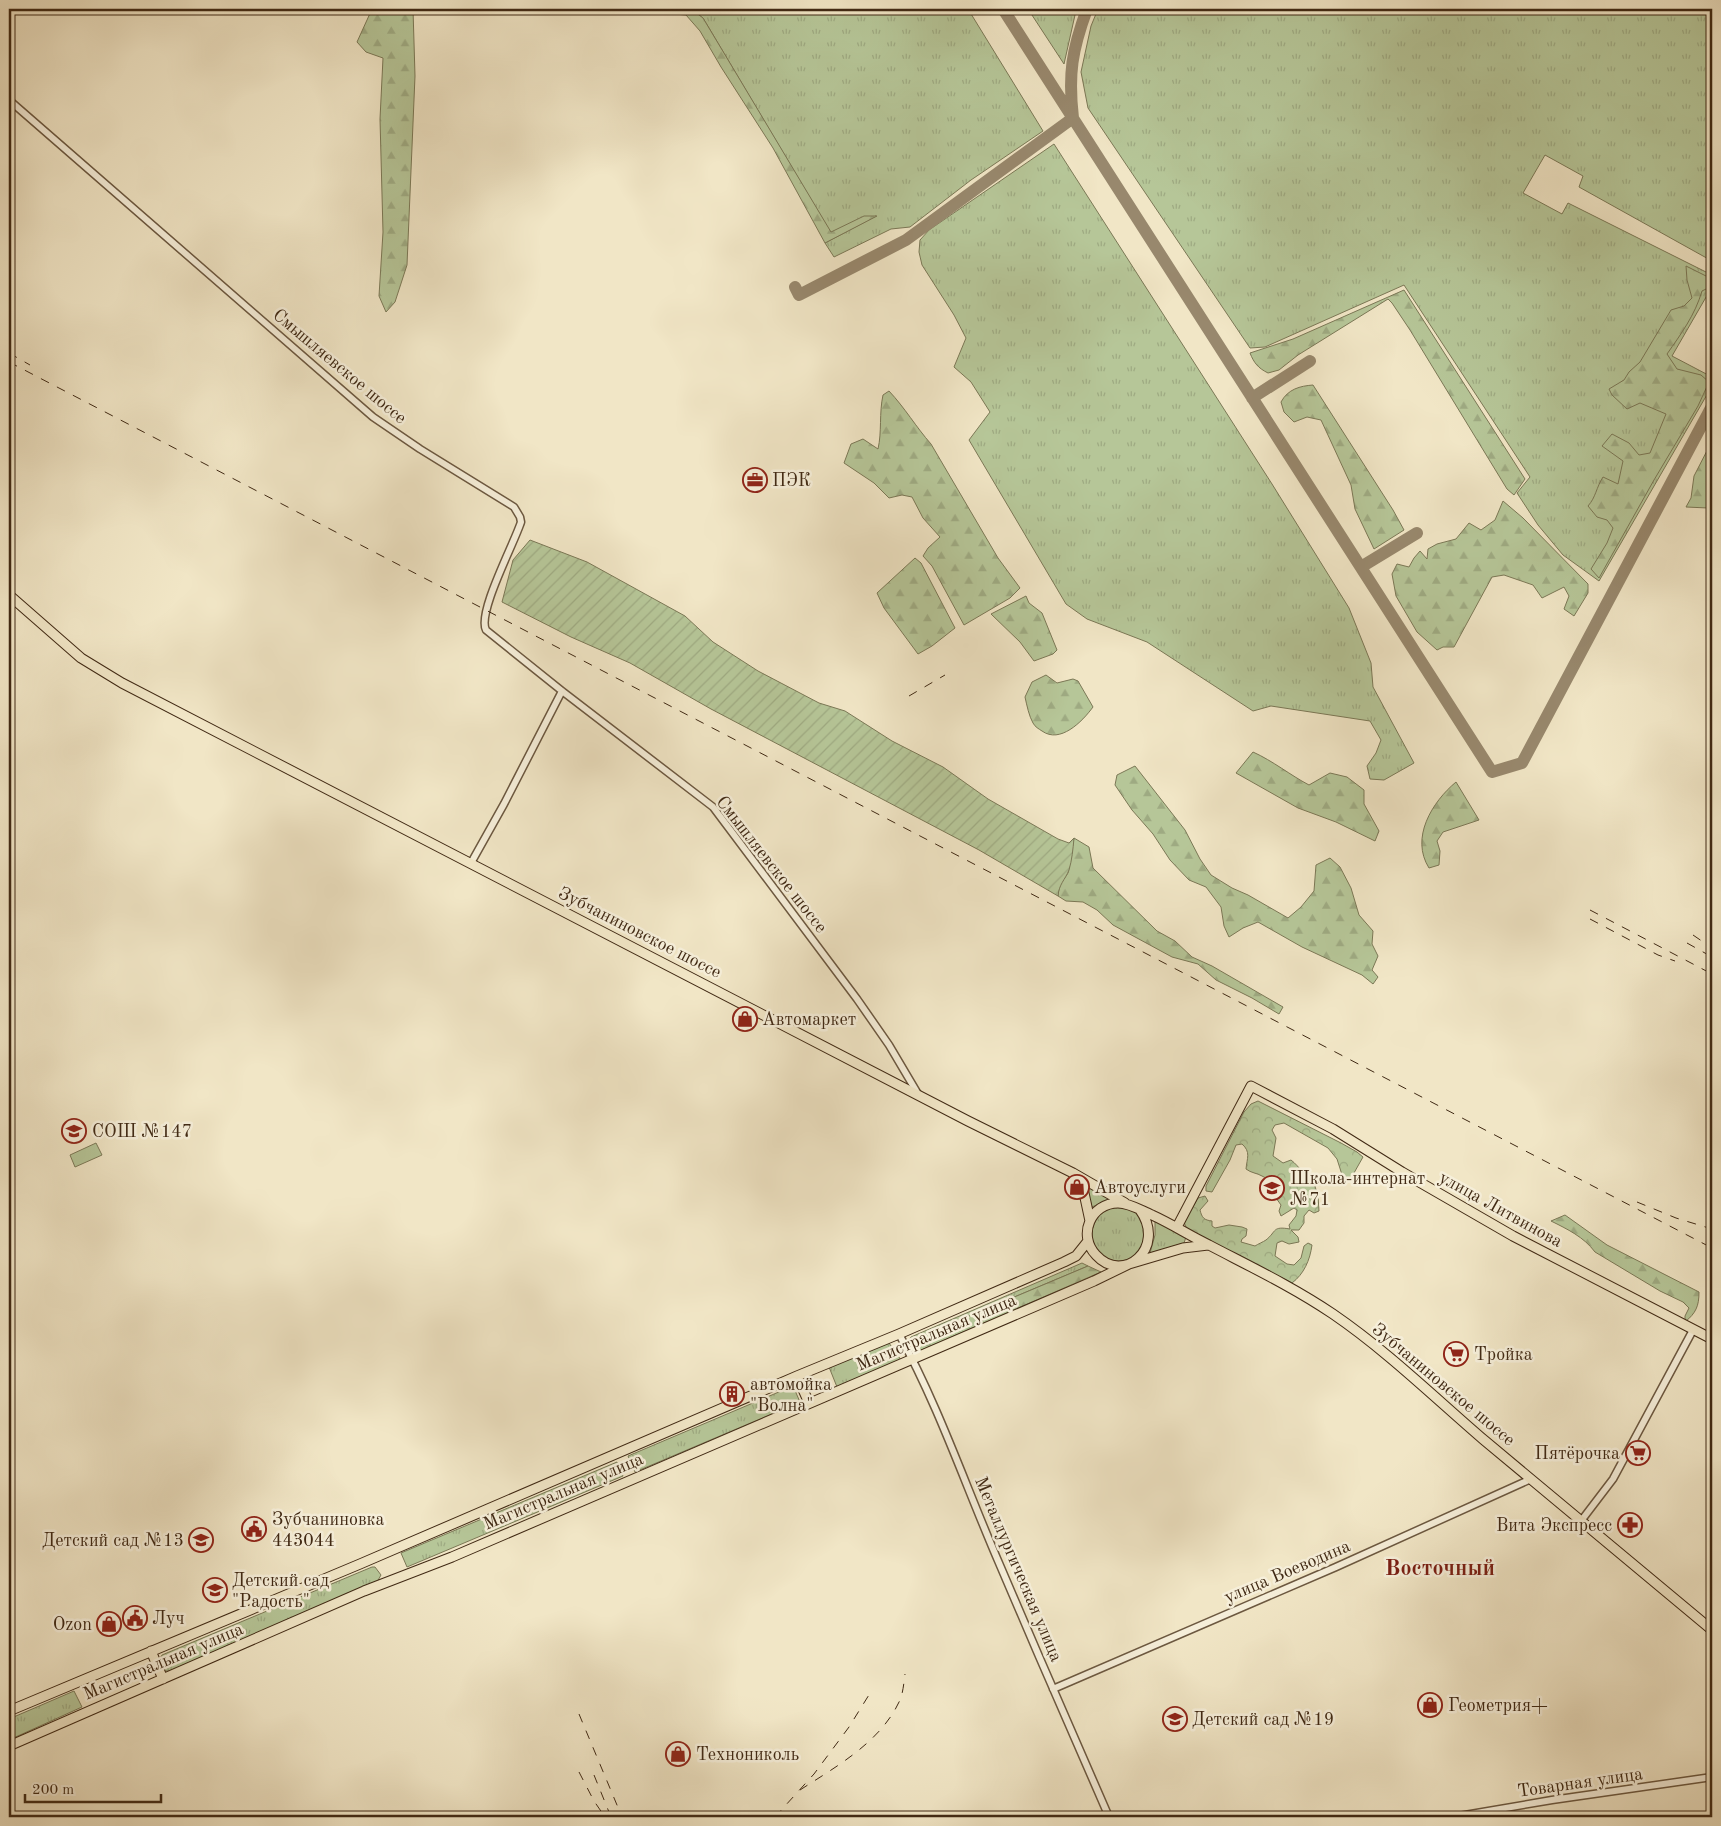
<svg xmlns="http://www.w3.org/2000/svg" width="1721" height="1826" font-family="'Old Standard TT',serif">
  <style>
    .grass { fill: url(#grass-tufts); stroke: #7b7856 }
    .forest { fill: url(#forest-firs); stroke: #7b7856 }
    .park { fill: url(#park-crowns); stroke: #7b7856 }
    .garden { fill: url(#garden-furrows); stroke: #7b7856 }
    .pitch { fill: #b6c698; stroke: #7b7856 }
    .lines { fill: none; stroke-linecap: round; stroke-linejoin: round }
    .taxiway { stroke: #98886d; stroke-width: 12 }
    .minor-casing { stroke: #6c5840; stroke-width: 9 }
    .major-casing { stroke: #402914; stroke-width: 11 }
    .minor { stroke: #f6efda; stroke-width: 6 }
    .major { stroke: #f1e6c6; stroke-width: 9 }
    .rail { stroke: #402914; stroke-width: 1; stroke-dasharray: 9 9; stroke-linecap: butt }
    .labels { text-anchor: middle; stroke-width: 5; stroke-linejoin: round; paint-order: stroke }
    .street-label { font-size: 18px; fill: #402914; stroke: #f6efda }
    .poi-label { font-size: 18px; fill: #402914; stroke: #f6efda; text-anchor: start }
    .district-label { font-size: 22px; font-weight: bold; fill: #7a1f14; stroke: #f6efda }
  </style>
  <defs>
    <pattern id="grass-tufts" width="24" height="20" patternUnits="userSpaceOnUse" patternTransform="scale(1.25)"><rect width="24" height="20" fill="#b6c698"/><path d="M3 7l-1-3M5 7V3M7 7l1-3M15 17l-1-3M17 17v-4M19 17l1-3" fill="none" stroke="#9eaa82"/></pattern>
    <pattern id="forest-firs" width="22" height="20" patternUnits="userSpaceOnUse" patternTransform="scale(1.25)"><rect width="22" height="20" fill="#b6c698"/><path d="M5 1l3.5 6h-7zM16 11l3.5 6h-7z" fill="#9eaa82"/></pattern>
    <pattern id="park-crowns" width="20" height="18" patternUnits="userSpaceOnUse" patternTransform="scale(1.25)"><rect width="20" height="18" fill="#b6c698"/><path d="M2 6a3 3 0 1 1 6 0M12 15a3 3 0 1 1 6 0" fill="none" stroke="#9eaa82"/></pattern>
    <pattern id="garden-furrows" width="10" height="10" patternUnits="userSpaceOnUse" patternTransform="scale(1.25)"><rect width="10" height="10" fill="#b6c698"/><path d="M-1 1l2-2M0 10L10 0M9 11l2-2" fill="none" stroke="#9eaa82"/></pattern>
  </defs>
  <rect width="100%" height="100%" fill="#f1e6c6"/>
  <filter id="stains"><feTurbulence type="fractalNoise" baseFrequency=".004" numOctaves="4"/><feColorMatrix values="0 0 0 0 .2 0 0 0 0 .09 0 0 0 0 .02 0 0 0 .5 -.17"/></filter>
  <radialGradient id="worn" r=".72"><stop offset=".6" stop-color="#630" stop-opacity="0"/><stop offset="1" stop-color="#630" stop-opacity=".3"/></radialGradient>
  <path class="grass" d="M691,9H968L1043,131L971,180L910,227L891,229L834,257L825,243L876,216L831,233L703,18Z
    M1028,9H1078L1075,15L1064,64Z
    M1098,9H1712V261L1579,187L1583,176L1545,155L1523,193L1562,214L1568,203L1712,275V293L1709,292L1672,356L1712,377V386L1599,581L1563,555L1538,525L1517,493L1530,477L1404,285L1265,347L1250,348L1088,108L1081,72L1091,26Z
    M1054,144L1272,484L1349,608L1371,663L1373,687L1414,763L1384,780L1370,779L1367,766L1376,753L1381,740L1370,721L1271,706L1253,711L1147,642L1087,619L1066,604L969,440L990,412L971,382L954,367L966,338L954,315L922,265L919,252L920,240L929,230Z
    M1089,1186L1112,1198L1092,1207L1086,1187Z
    M1092 1234a27 27 0 1 1 54 0a27 27 0 1 1-54 0Z
    M1155,1220L1186,1237L1184,1243L1150,1253L1155,1235Z
    M1082,1263L1088,1266L917,1338L914,1351L911,1350L907,1341L911,1337Z
    M889,1343L901,1360L837,1387L829,1367Z
    M793,1386L800,1402L635,1472L628,1456Z
    M617,1462L623,1476L407,1567L401,1553Z
    M372,1567H375L381,1575L377,1582L373,1584L169,1671H164C160,1665 157,1662 162,1655Z
    M74,1691L82,1707L9,1740V1719Z"/>
  <path class="forest" d="M372,9H413L415,76L407,265L395,302L386,312L379,296L383,232L380,119L383,58L366,52L357,42Z
    M612,9H691L703,18L831,232L864,216H877L825,243L773,148L721,67L700,31L686,15Z
    M1686,266L1712,279V288L1710,287L1702,291C1695,315 1681,334 1667,354L1677,369L1701,375L1709,382L1698,406L1654,480L1599,578L1591,569L1607,543L1613,528L1607,520L1597,517L1588,506C1596,497 1596,488 1603,477L1618,484L1623,461L1602,446L1612,434L1629,443L1639,455L1650,453L1666,414L1640,403L1627,409L1612,395L1609,389L1624,380L1629,372L1640,362L1671,310L1684,306L1692,298L1687,280Z
    M1404,290L1525,479L1514,495L1507,489L1410,330L1392,303L1388,299L1298,355L1279,370L1268,373C1258,368 1254,363 1250,353L1293,339Z
    M1313,385L1393,510L1404,530L1374,549L1355,509L1351,485L1321,420L1307,417L1294,422L1284,412L1281,402C1288,389 1300,386 1313,385Z
    M889,391C905,408 916,427 931,444L998,558L1020,588L1010,598L964,625L932,566L923,556L928,548L940,537L923,518L912,497L902,495L889,498L874,483L844,463L851,444L863,439L878,449C882,432 879,413 883,395Z
    M1712,441V514L1708,508L1686,507L1691,498L1694,476Z
    M1503,501L1523,518L1588,584V593L1574,616L1564,609L1569,596L1564,587L1542,598L1533,585L1504,575L1492,577L1454,647H1443L1437,650L1417,632L1396,596L1392,574L1397,564L1409,567L1414,558L1420,551L1427,559L1428,549L1437,544L1456,539L1469,523L1481,530L1495,520Z
    M915,558L921,563L955,628L932,646L918,654L884,608L877,593Z
    M1026,596L1029,603L1042,613L1057,650L1053,654L1034,661L1020,642L991,614Z
    M1046,675L1057,683L1073,679L1078,681L1093,707C1082,722 1060,744 1042,731C1039,729 1035,727 1033,723C1029,716 1027,706 1025,697L1032,682Z
    M1253,752C1273,761 1290,775 1309,785L1330,773L1347,777L1364,790V804L1379,831L1375,841L1336,822L1298,808L1236,773Z
    M1135,766L1185,830L1200,859L1211,875L1232,888L1248,895L1288,918L1301,907L1314,891L1316,865L1330,858L1340,867L1351,888L1359,915L1373,931L1372,944L1378,956L1372,970L1378,977L1373,984L1362,975L1302,947L1258,922L1243,928L1229,937L1224,926L1221,907L1206,887L1189,880L1170,860L1153,834L1132,810L1115,785L1117,775Z
    M1456,782L1479,820L1443,832L1437,841L1440,851L1439,865L1429,868C1410,838 1432,802 1456,782Z
    M1074,838L1089,847L1093,868L1157,931L1175,941L1192,957L1212,966L1283,1007L1279,1014L1252,998L1216,980L1198,964L1172,957L1113,925L1097,910L1083,902L1066,901L1058,896L1059,886L1068,873Z
    M1565,1215L1607,1245L1699,1292C1699,1306 1696,1313 1685,1322V1316L1689,1308L1683,1302L1660,1291L1595,1252C1584,1237 1567,1229 1551,1221Z
    M1088,1266L1101,1272L919,1351H914L917,1338Z"/>
  <path class="park" d="M1258,1101L1341,1143L1357,1152L1363,1157L1350,1180L1344,1181L1337,1159L1328,1148L1284,1123L1275,1125L1272,1130L1276,1138L1273,1156L1283,1163L1291,1160C1300,1167 1303,1175 1313,1180L1318,1196L1319,1211L1314,1213L1309,1210L1304,1216V1223L1299,1230H1291L1298,1237L1299,1242L1289,1244L1282,1241L1277,1243L1275,1256L1287,1264L1294,1265L1301,1258L1304,1246L1308,1243L1312,1245C1310,1260 1304,1274 1292,1283L1192,1232L1186,1227L1184,1222L1198,1198L1205,1196L1208,1201L1200,1210C1202,1218 1204,1220 1212,1221V1226L1215,1228L1229,1225L1242,1227L1247,1229L1246,1236L1242,1239L1241,1242L1255,1246C1258,1244 1263,1242 1266,1240C1277,1231 1272,1226 1290,1229L1289,1225L1296,1216L1297,1210L1294,1208L1281,1216L1279,1211L1281,1205L1276,1198L1281,1183C1271,1183 1270,1180 1262,1176C1257,1173 1251,1173 1246,1169C1247,1158 1251,1152 1242,1144L1236,1145L1230,1160L1212,1192L1206,1191V1186L1244,1112L1251,1104Z"/>
  <path class="garden" d="M530,540L587,562L685,616L713,642L758,671L819,703L845,711L892,741L943,767L988,799L1058,839L1069,843L1074,838C1073,849 1072,860 1069,870C1065,880 1059,884 1058,896L979,850L711,709L630,663L571,637L502,602L513,560Z"/>
  <path class="pitch" d="M96,1143L102,1155L75,1167L70,1155Z"/>
  <g class="lines">
    <path class="taxiway" d="M1003,9L1492,772L1522,763L1712,406
      M795,287L799,295L906,240L1073,118C1068,74 1072,50 1087,9
      M1252,398L1310,361
      M1361,567L1417,533"/>
    <defs>
      <path id="minor" d="M9,100L373,417L420,449L514,507L520,517L521,522C514,544 477,613 486,630L562,691L713,807L857,999L889,1045L918,1094
        M471,863L504,804L562,691
        M899,1334C939,1407 966,1487 999,1563C1035,1648 1072,1732 1109,1817
        M1581,1521L1613,1479L1693,1330
        M1053,1689L1336,1567L1531,1479
        M1453,1817L1552,1800L1712,1777"/>
      <path id="major" d="M9,595L81,658L122,683L968,1121L1073,1173L1125,1203
        M1074,1176L1084,1193L1090,1221
        M1140,1210C1167,1248 1123,1285 1096,1255C1077,1235 1091,1203 1118,1203C1130,1203 1142,1211 1152,1215C1172,1224 1190,1236 1209,1245C1251,1267 1293,1287 1333,1314C1387,1351 1434,1397 1484,1440C1560,1504 1636,1567 1712,1630
        M1177,1227L1251,1086L1333,1129L1402,1172L1513,1236L1712,1339
        M797,1376L809,1403
        M151,1651L163,1679
        M9,1711L360,1564L797,1376L899,1334L1064,1262L1076,1256L1088,1241
        M9,1746L364,1591L452,1557L1094,1281L1129,1264L1183,1248L1208,1245"/>
    </defs>
    <use href="#minor" class="minor-casing"/>
    <use href="#major" class="major-casing"/>
    <use href="#minor" class="minor"/>
    <use href="#major" class="major"/>
    <path class="rail" d="M9,353L30,365
      M9,362L1712,1248
      M909,696L945,675
      M1590,910L1712,974
      M1590,919L1658,955L1675,961
      M1693,935L1712,948
      M1687,943L1712,957
      M1637,1202L1676,1218L1712,1229
      M579,1714L622,1817
      M579,1772L594,1801L605,1817
      M594,1775L611,1817
      M800,1790C837,1766 881,1742 900,1700C903,1693 904,1682 905,1674
      M682,1811L684,1817
      M775,1817L814,1774L849,1727L872,1690"/>
  </g>
  <defs>
    <symbol id="office-ring" viewBox="-11 -11 22 22"><circle r="9.5" fill="#f6efda" stroke="#8f2418" stroke-width="1.5"/><path d="M-6-3h4V-5.5h4V-3h4V5H-6ZM-1-4.5V-3h2v-1.5ZM-6 0V1H6V0Z" fill="#8f2418"/></symbol>
    <symbol id="shop-ring" viewBox="-11 -11 22 22"><circle r="9.5" fill="#f6efda" stroke="#8f2418" stroke-width="1.5"/><path d="M-5-2.5h2.3a2.7 3.5 0 0 1 5.4 0H5L5.5 6h-11ZM-1.5-2.5h3a1.5 2.3 0 0 0-3 0Z" fill="#8f2418"/></symbol>
    <symbol id="school-ring" viewBox="-11 -11 22 22"><circle r="9.5" fill="#f6efda" stroke="#8f2418" stroke-width="1.5"/><path d="M0-5L7-2L0 1L-7-2ZM-4 1L0 2.5L4 1V4Q0 6-4 4Z" fill="#8f2418"/></symbol>
    <symbol id="supermarket-ring" viewBox="-11 -11 22 22"><circle r="9.5" fill="#f6efda" stroke="#8f2418" stroke-width="1.5"/><path d="M-6-5.5h2.5l.6 2H6L4.5 2H-2.5L-4.4-4H-6ZM-1.5 3.2a1.3 1.3 0 1 0 .1 0ZM3 3.2a1.3 1.3 0 1 0 .1 0Z" fill="#8f2418"/></symbol>
    <symbol id="building-ring" viewBox="-11 -11 22 22"><circle r="9.5" fill="#f6efda" stroke="#8f2418" stroke-width="1.5"/><path d="M-4-6H4V6H1V3H-1V6H-4ZM-2.5-4.3h1.7v1.8h-1.7ZM.8-4.3h1.7v1.8H.8ZM-2.5-1h1.7V.8h-1.7ZM.8-1h1.7V.8H.8Z" fill="#8f2418"/></symbol>
    <symbol id="pharmacy-ring" viewBox="-11 -11 22 22"><circle r="9.5" fill="#f6efda" stroke="#8f2418" stroke-width="1.5"/><path d="M-2-6h4v4h4v4h-4v4h-4v-4h-4v-4h4Z" fill="#8f2418"/></symbol>
    <symbol id="civic-ring" viewBox="-11 -11 22 22"><circle r="9.5" fill="#f6efda" stroke="#8f2418" stroke-width="1.5"/><path d="M-.6-6.5H3V-4.5H.6V-3L4-1V1h2V6H-6V1h2V-1L-.6-3ZM-1.2 2.5V6h2.4V2.5Z" fill="#8f2418"/></symbol>
  </defs>
  <g fill-rule="evenodd">
    <use href="#office-ring" x="741" y="466" width="28" height="28"/>
    <use href="#shop-ring" x="731" y="1005" width="28" height="28"/>
    <use href="#school-ring" x="60" y="1117" width="28" height="28"/>
    <use href="#shop-ring" x="1063" y="1173" width="28" height="28"/>
    <use href="#school-ring" x="1258" y="1174" width="28" height="28"/>
    <use href="#supermarket-ring" x="1442" y="1340" width="28" height="28"/>
    <use href="#building-ring" x="718" y="1380" width="28" height="28"/>
    <use href="#supermarket-ring" x="1624" y="1439" width="28" height="28"/>
    <use href="#pharmacy-ring" x="1616" y="1511" width="28" height="28"/>
    <use href="#civic-ring" x="240" y="1515" width="28" height="28"/>
    <use href="#school-ring" x="187" y="1526" width="28" height="28"/>
    <use href="#school-ring" x="201" y="1576" width="28" height="28"/>
    <use href="#civic-ring" x="121" y="1604" width="28" height="28"/>
    <use href="#shop-ring" x="95" y="1610" width="28" height="28"/>
    <use href="#shop-ring" x="1416" y="1691" width="28" height="28"/>
    <use href="#school-ring" x="1161" y="1705" width="28" height="28"/>
    <use href="#shop-ring" x="664" y="1740" width="28" height="28"/>
  </g>
  <g class="labels">
    <g class="street-label">
      <text transform="translate(340 366) rotate(40)" y="6">Смышляевское шоссе</text>
      <text transform="translate(772 864) rotate(52)" y="6">Смышляевское шоссе</text>
      <text transform="translate(640 932) rotate(27)" y="6">Зубчаниновское шоссе</text>
      <text transform="translate(1501 1209) rotate(29)" y="6">улица Литвинова</text>
      <text transform="translate(936 1332) rotate(-23)" y="6">Магистральная улица</text>
      <text transform="translate(1444 1384) rotate(40)" y="6">Зубчаниновское шоссе</text>
      <text transform="translate(563 1491) rotate(-23)" y="6">Магистральная улица</text>
      <text transform="translate(1019 1569) rotate(67)" y="6">Металлургическая улица</text>
      <text transform="translate(1287 1571) rotate(-23)" y="6">улица Воеводина</text>
      <text transform="translate(163 1661) rotate(-23)" y="6">Магистральная улица</text>
      <text transform="translate(1580 1782) rotate(-8)" y="6">Товарная улица</text>
    </g>
    <g class="poi-label">
      <text x="772" y="486">ПЭК</text>
      <text x="762" y="1025">Автомаркет</text>
      <text x="92" y="1137">СОШ №147</text>
      <text x="1290" y="1184">Школа-интернат<tspan x="1290" dy="21">№71</tspan></text>
      <text x="1094" y="1193">Автоуслуги</text>
      <text x="1474" y="1360">Тройка</text>
      <text x="750" y="1390">автомойка<tspan x="750" dy="21">"Волна"</tspan></text>
      <text x="1620" y="1459" text-anchor="end">Пятёрочка</text>
      <text x="272" y="1525">Зубчаниновка<tspan x="272" dy="21">443044</tspan></text>
      <text x="1612" y="1531" text-anchor="end">Вита Экспресс</text>
      <text x="184" y="1546" text-anchor="end">Детский сад №13</text>
      <text x="232" y="1586">Детский сад<tspan x="232" dy="21">"Радость"</tspan></text>
      <text x="152" y="1624">Луч</text>
      <text x="92" y="1630" text-anchor="end">Ozon</text>
      <text x="1448" y="1711">Геометрия+</text>
      <text x="1192" y="1725">Детский сад №19</text>
      <text x="696" y="1760">Технониколь</text>
    </g>
    <g class="district-label">
      <text x="1440" y="1575">Восточный</text>
    </g>
  </g>
  <rect width="1721" height="1826" fill="none" stroke="#f1e6c6" stroke-width="30"/>
  <rect x="10" y="10" width="1701" height="1806" fill="none" stroke="#402914" stroke-width="2.5"/>
  <rect x="15" y="15" width="1691" height="1796" fill="none" stroke="#402914"/>
  <path d="M25 1794v8h136v-8" fill="none" stroke="#402914" stroke-width="2.5"/>
  <text x="32" y="1794" font-size="15" fill="#402914" stroke="#f6efda" stroke-width="4" paint-order="stroke">200 m</text>
  <rect width="100%" height="100%" filter="url(#stains)"/>
  <rect width="100%" height="100%" fill="url(#worn)"/>
</svg>
